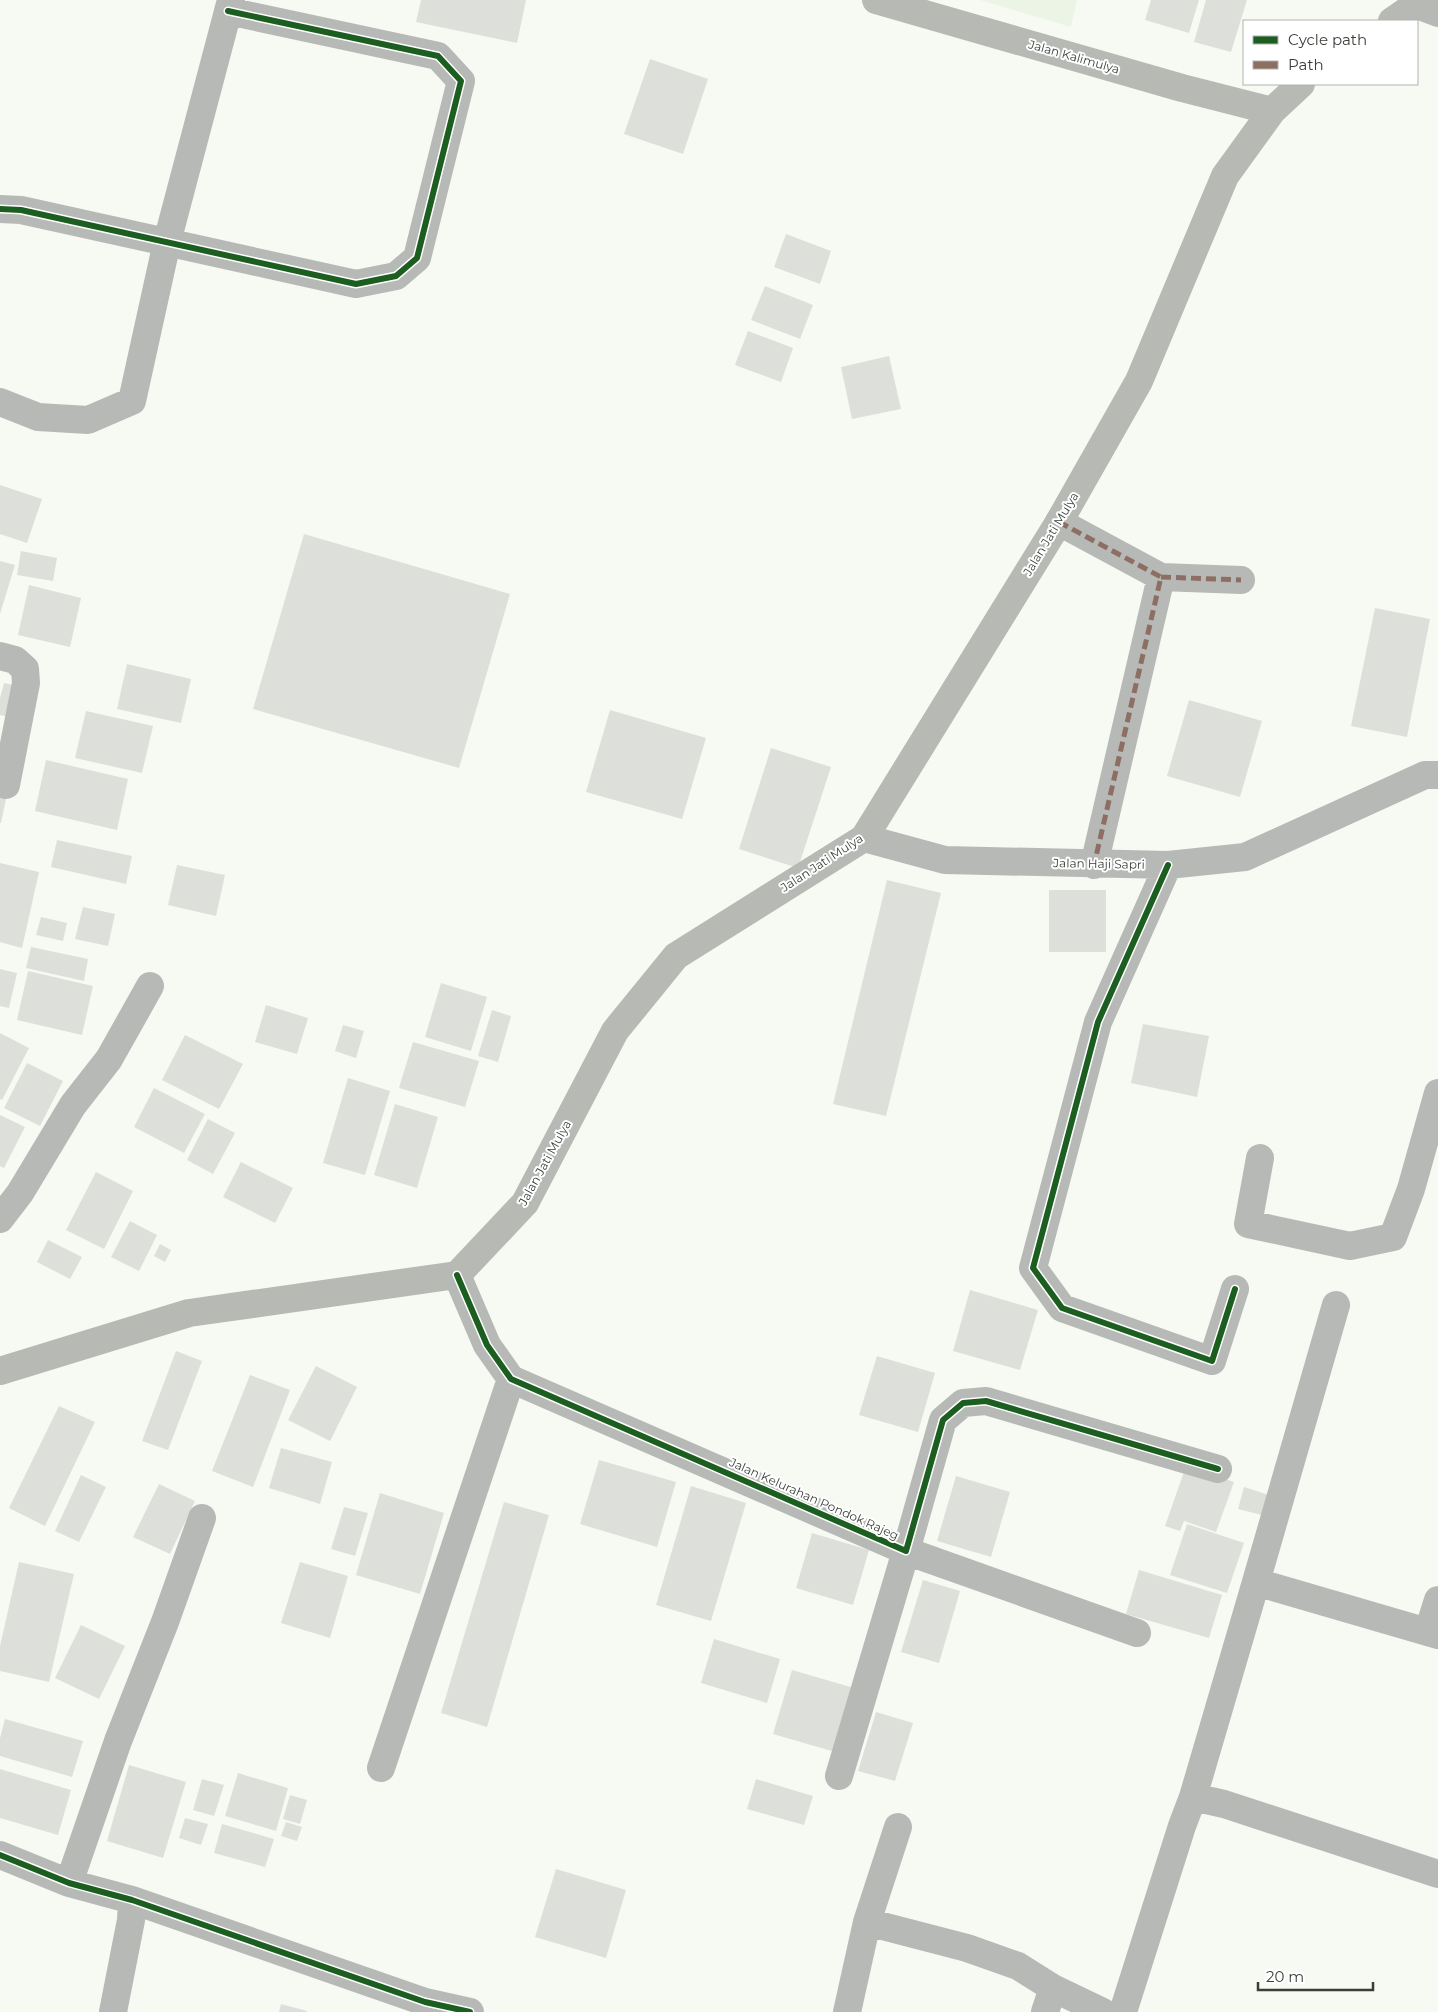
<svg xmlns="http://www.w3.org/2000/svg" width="1438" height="2012" font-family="Montserrat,sans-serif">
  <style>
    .built { fill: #ecf5e5 }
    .building { fill: #dde0da }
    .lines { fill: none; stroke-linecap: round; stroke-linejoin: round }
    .street { stroke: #b7b9b6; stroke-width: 28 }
    .secondary { stroke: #b6b9b4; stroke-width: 28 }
    .quiet { stroke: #8d6e63; stroke-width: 5; stroke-dasharray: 10 5; stroke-linecap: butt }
    .cycleway-casing { stroke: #fff; stroke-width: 9 }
    .cycleway { stroke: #1b5e20; stroke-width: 6 }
    .labels { text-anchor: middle; stroke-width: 4; stroke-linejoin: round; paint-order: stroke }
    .street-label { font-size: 12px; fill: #3a3e37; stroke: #fff }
  </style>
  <rect width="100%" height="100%" fill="#f6faf2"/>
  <path class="built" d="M980,0H1077L1071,27Z"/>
  <path class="building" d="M421,0H526L517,43L416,22Z
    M1151,0H1199L1189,33L1145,20Z
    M1206,0H1247L1231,52L1194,42Z
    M650,59L708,79L683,154L624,134Z
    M786,234L831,251L820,284L774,267Z
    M765,286L813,305L800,339L751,320Z
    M748,331L793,348L781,382L735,365Z
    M889,356L901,409L852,419L841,367Z
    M0,485L42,499L27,543L0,534Z
    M304,534L510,594L459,768L253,709Z
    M21,551L57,558L53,581L17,575Z
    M0,561L15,565L0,614Z
    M29,585L81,598L70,647L18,635Z
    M1375,608L1430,619L1407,737L1351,726Z
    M127,664L191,679L181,723L117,709Z
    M4,683L22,687L14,718L0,715V698Z
    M1189,700L1262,721L1240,797L1167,776Z
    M610,710L706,738L682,819L586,792Z
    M86,711L153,726L142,773L75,758Z
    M771,748L831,767L798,868L739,849Z
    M46,760L128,779L117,830L35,811Z
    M0,797L6,799L1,823H0Z
    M57,840L132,856L126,884L51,867Z
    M0,863L39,872L22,948L0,942Z
    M177,865L225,875L216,916L168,905Z
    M887,880L941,893L886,1116L833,1104Z
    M1049,890H1106V952H1049Z
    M83,907L115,914L108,946L75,939Z
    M41,917L67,923L63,941L36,935Z
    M31,947L88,959L84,981L26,968Z
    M0,969L17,973L9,1008L0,1006Z
    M28,971L93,986L82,1035L17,1020Z
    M441,983L487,997L471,1051L425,1037Z
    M266,1005L308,1018L297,1054L255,1042Z
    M492,1010L511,1016L498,1062L478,1056Z
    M1143,1024L1209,1036L1197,1097L1131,1083Z
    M343,1025L364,1031L356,1058L335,1051Z
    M0,1033L29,1048L2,1100L0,1099Z
    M185,1035L243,1064L219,1109L162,1080Z
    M413,1042L479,1061L465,1107L399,1088Z
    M27,1063L63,1081L40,1126L4,1108Z
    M348,1078L390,1091L365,1175L323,1163Z
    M154,1088L205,1114L184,1153L134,1127Z
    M395,1104L438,1117L417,1188L374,1175Z
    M0,1115L25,1127L4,1168L0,1166Z
    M208,1119L235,1133L213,1174L187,1160Z
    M241,1162L293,1188L275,1223L223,1197Z
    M96,1172L133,1191L104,1249L66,1230Z
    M130,1221L157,1235L139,1271L111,1257Z
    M48,1240L82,1257L70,1279L37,1262Z
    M160,1244L171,1250L165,1262L154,1256Z
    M970,1290L1038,1310L1020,1370L953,1351Z
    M176,1351L202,1361L168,1450L142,1441Z
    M877,1356L935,1373L918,1432L859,1415Z
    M316,1366L357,1387L330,1441L288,1420Z
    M250,1375L290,1390L253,1487L212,1471Z
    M59,1406L95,1422L45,1526L9,1508Z
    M281,1448L332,1462L320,1504L269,1488Z
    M599,1460L676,1482L657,1547L580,1524Z
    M1186,1466L1234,1482L1216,1532L1184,1521L1180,1531L1165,1526Z
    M81,1475L106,1487L79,1542L55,1531Z
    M956,1476L1010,1492L991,1557L937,1541Z
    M159,1484L195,1501L170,1554L133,1537Z
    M691,1486L746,1503L711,1621L656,1605Z
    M1244,1487L1272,1496L1266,1516L1238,1509Z
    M380,1493L444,1513L420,1594L356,1575Z
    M504,1502L549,1515L487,1727L441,1713Z
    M344,1507L368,1513L355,1556L331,1549Z
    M1187,1524L1244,1543L1227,1593L1170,1575Z
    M812,1533L869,1550L853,1605L796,1588Z
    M19,1562L74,1574L49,1682L0,1671V1646Z
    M300,1562L348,1576L330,1638L281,1623Z
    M1139,1570L1222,1595L1209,1638L1126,1614Z
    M923,1580L960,1591L939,1663L901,1652Z
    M81,1625L125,1646L99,1699L55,1678Z
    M714,1639L780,1659L767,1703L701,1683Z
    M792,1670L854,1688L835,1752L773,1734Z
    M876,1712L913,1723L895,1781L858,1771Z
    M5,1719L83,1741L72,1777L0,1756V1738Z
    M129,1765L186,1782L163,1858L107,1841Z
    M0,1769L71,1790L58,1835L0,1818Z
    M238,1773L288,1788L276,1831L225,1816Z
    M202,1779L224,1785L214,1816L193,1810Z
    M756,1779L813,1796L804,1825L747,1809Z
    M290,1795L307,1800L300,1824L283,1819Z
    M185,1818L208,1824L201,1845L179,1838Z
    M286,1822L302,1827L297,1841L281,1836Z
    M222,1824L274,1839L265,1867L214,1853Z
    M556,1869L626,1890L606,1958L535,1937Z
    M281,2004L307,2011V2012H279Z"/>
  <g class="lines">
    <path class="street" d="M1417,5L1438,13
      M0,209L21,210L356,284L396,276L417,258L461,81L438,56L228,11
      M0,402L38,417L88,420L132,401L167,242L231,0
      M1059,522L1161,577L1094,865
      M1161,577L1241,580
      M0,656L15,660L25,669L26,683L6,785
      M864,838L945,860L1168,865L1245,857L1425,775H1438
      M1168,865L1098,1022L1033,1268L1062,1308L1212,1361L1235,1289
      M1260,1158L1248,1224L1350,1246L1393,1237L1411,1189L1438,1093
      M0,1219L20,1193L73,1105L109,1059L150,986
      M457,1275L487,1345L511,1379L906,1551L943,1420L963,1403L986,1401L1218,1469
      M1336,1305L1256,1582L1438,1635
      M1428,1632L1438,1600
      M381,1768L511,1379
      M839,1776L906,1551L1137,1633
      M1193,1797L1256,1582
      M0,1855L69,1883L132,1900L425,2002L470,2012
      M69,1883L118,1741L165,1622L202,1518
      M867,1922L967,1948L1018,1966L1053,1988L1045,2012
      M1053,1988L1103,2012
      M113,2012L131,1920L132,1900
      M847,2012L867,1922L898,1827
      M1123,2012L1182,1826L1193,1797L1224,1804L1438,1874"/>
    <path class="secondary" d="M876,0L1182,88L1272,111
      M1392,21L1423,0
      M0,1371L189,1313L457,1275L525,1203L615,1031L676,956L864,838L1059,522L1139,381L1225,176L1272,111L1301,84"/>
    <path class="quiet" d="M1059,522L1161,577L1094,865
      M1161,577L1241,580"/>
    <defs>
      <path id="cycleway" d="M0,209L21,210L356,284L396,276L417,258L461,81L438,56L228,11
        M1168,865L1098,1022L1033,1268L1062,1308L1212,1361L1235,1289
        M457,1275L487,1345L511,1379L906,1551L943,1420L963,1403L986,1401L1218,1469
        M0,1855L69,1883L132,1900L425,2002L470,2012"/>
    </defs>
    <use href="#cycleway" class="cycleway-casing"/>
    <use href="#cycleway" class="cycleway"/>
  </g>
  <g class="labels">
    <g class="street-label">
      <text transform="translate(1074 57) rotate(16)" y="4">Jalan Kalimulya</text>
      <text transform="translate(1051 534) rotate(-59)" y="4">Jalan Jati Mulya</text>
      <text transform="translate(822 863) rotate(-33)" y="4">Jalan Jati Mulya</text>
      <text transform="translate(1099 864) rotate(1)" y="4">Jalan Haji Sapri</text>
      <text transform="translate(545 1163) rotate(-61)" y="4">Jalan Jati Mulya</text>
      <text transform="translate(814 1499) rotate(24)" y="4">Jalan Kelurahan Pondok Rajeg</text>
    </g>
  </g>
  <rect x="1243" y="20" width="175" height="65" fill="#ffffff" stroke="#b0b2af"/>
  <rect x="1253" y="36" width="25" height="8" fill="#1b5e20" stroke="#b0b2af"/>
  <text x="1288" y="45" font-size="15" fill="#3a3e37">Cycle path</text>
  <rect x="1253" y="61" width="25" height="8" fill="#8d6e63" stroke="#b0b2af"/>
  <text x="1288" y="70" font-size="15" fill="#3a3e37">Path</text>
  <path d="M1258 1982v8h115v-8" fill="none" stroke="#3a3e37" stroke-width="2.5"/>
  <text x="1266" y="1982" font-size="15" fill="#3a3e37" stroke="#ffffff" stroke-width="4" paint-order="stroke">20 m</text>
</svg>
